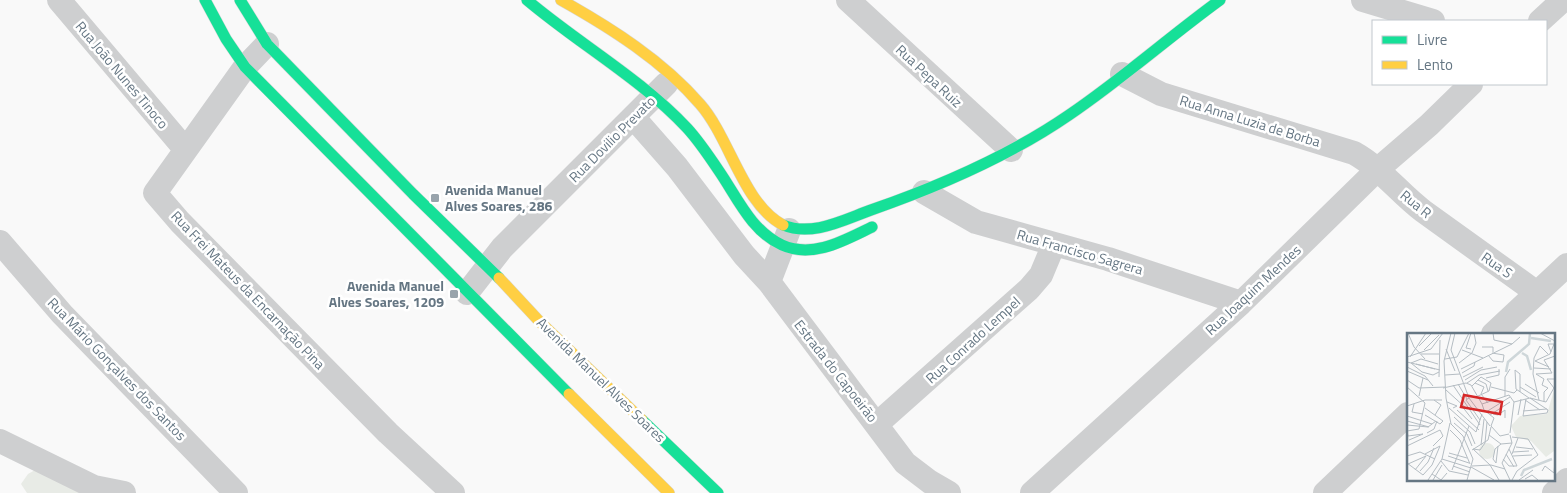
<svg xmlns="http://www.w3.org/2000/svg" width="1567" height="493" font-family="'Titillium Web',sans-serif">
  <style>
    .green { fill: #e8ebe6 }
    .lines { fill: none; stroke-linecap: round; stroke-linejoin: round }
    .fast-casing { stroke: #d5d6d7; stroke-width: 12 }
    .slow-casing { stroke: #d5d6d7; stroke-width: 12 }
    .street { stroke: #cecfd0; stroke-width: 24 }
    .fast { stroke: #16e098; stroke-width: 11 }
    .slow { stroke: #ffcf43; stroke-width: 11 }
    .poi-dot { fill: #99a4ac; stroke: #fff; stroke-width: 2 }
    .labels { text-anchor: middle; stroke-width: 5; stroke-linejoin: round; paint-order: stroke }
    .street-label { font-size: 14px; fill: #657683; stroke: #fff }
    .poi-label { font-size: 14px; font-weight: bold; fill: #657683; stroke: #fff; text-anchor: start }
    .inset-river { fill: none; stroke: #ced6d9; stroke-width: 2.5 }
    .inset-road { fill: none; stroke: #b5bdc3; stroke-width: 1 }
    .view { fill: #d62828; fill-opacity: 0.15; stroke: #d62828; stroke-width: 2.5 }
    .inset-edge { fill: none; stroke: #657683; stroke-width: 2.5 }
  </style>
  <rect width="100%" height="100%" fill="#f9f9f9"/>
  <path class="green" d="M44,465L94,493H27L21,484L28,474Z"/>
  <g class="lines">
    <defs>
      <path id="fast" d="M205,0L226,39L245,67L569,394
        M240,0L267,44L413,194L499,278
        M527,0C579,44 640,78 687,128C699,141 709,156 719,171C737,197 751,231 782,245C813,259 845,240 872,227
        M783,225C812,237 843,220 871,210C940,186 1008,157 1069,115C1121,80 1169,37 1220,0
        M642,420L718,493"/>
      <path id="slow" d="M561,0C611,28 663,61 700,104C730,138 743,204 783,225
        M499,278L540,322L642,420
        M569,394L669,493"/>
    </defs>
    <use href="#fast" class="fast-casing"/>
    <use href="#slow" class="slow-casing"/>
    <path class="street" d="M59,0L185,149
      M848,0L1011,150
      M1363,0L1433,21
      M1540,21L1563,0
      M267,44L245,67L155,193L180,222L388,433L453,493
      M1122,74L1161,94L1354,153C1381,168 1399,193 1423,211L1537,293
      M634,118L677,167L744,255L769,282
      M924,192L976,222L1108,259L1241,303
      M789,230L769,282L905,463L930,482L949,493
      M0,242L62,314L236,493
      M467,293L502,248L666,84
      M1493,334L1567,265
      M877,424L1029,289L1041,275L1054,244
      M0,441L94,487L124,493
      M1032,493L1241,303L1378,169L1429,125L1471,84
      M1325,493L1408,414
      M1554,493L1567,480"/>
    <use href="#fast" class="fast"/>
    <use href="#slow" class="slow"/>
  </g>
  <g class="poi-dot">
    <rect x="430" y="193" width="10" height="10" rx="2.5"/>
    <rect x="449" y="289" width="10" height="10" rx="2.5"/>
  </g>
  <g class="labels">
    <g class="street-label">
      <text transform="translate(122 75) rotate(50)" y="5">Rua João Nunes Tinoco</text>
      <text transform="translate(929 76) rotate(43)" y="5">Rua Pepa Ruiz</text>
      <text transform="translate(1250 121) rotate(17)" y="5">Rua Anna Luzia de Borba</text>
      <text transform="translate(612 139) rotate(-45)" y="5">Rua Dovilio Prevato</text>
      <text transform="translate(1416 204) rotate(39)" y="5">Rua R</text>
      <text transform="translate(1080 252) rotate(16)" y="5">Rua Francisco Sagrera</text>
      <text transform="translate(1497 265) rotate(35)" y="5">Rua S</text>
      <text transform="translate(248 290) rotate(46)" y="5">Rua Frei Mateus da Encarnação Pina</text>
      <text transform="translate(1253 290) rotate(-43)" y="5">Rua Joaquim Mendes</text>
      <text transform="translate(973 340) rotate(-42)" y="5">Rua Conrado Lempel</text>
      <text transform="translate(117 369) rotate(46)" y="5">Rua Mário Gonçalves dos Santos</text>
      <text transform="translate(836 371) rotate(52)" y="5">Estrada do Capoeirão</text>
      <text transform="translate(601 380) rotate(44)" y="5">Avenida Manuel Alves Soares</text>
    </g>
    <g class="poi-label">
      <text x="445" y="195">Avenida Manuel<tspan x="445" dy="16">Alves Soares, 286</tspan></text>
      <text x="444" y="291" text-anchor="end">Avenida Manuel<tspan x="444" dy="16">Alves Soares, 1209</tspan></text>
    </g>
  </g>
  <g transform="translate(1407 333)">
    <rect width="148" height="148" fill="#f9f9f9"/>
    <path d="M147,57V118L139,124L124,108L109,104L104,93L113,83L140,81ZM72 118a8 8 0 1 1 16 0a8 8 0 1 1-16 0Z" fill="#e8ebe6"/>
    <path class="inset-river" d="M124,5L144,8M115,20L120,23L124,37M99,39L101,29L122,11L123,0M114,143L117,137L145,126"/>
    <path class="inset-road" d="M1,0L7,14L18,26M44,0L37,28L39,65L44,91L56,103L66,126L60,147M48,0L44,17L62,65L83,93M64,0L59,15L64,16M86,0L87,7L105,11M133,0L148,8M12,13L25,0M75,14H86V19M39,16L48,38M17,17L32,2M55,17L76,25M144,19L141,11H148M14,21H32M81,22L86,28L96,29L97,22L85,20M0,24L24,16L36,0M3,24L19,0M38,26L50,24L62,0M128,28L143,21L147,11M128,28L142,34M0,29L33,37M4,30L15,39L26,42L32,39M4,30L14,26L31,31M52,30L65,20L69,10L67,0M9,31L28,36M0,34L18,43L26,53M127,35L144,36M54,36L105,11L113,4M108,37L109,56L122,65M108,37L113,41V59M0,38L21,47M55,40L67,33L68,29M38,42L53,41M32,44L33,7M56,44L76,34M79,45L92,42V36M0,47L12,55L39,54M58,47L74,37L90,34M71,47L79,51L81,58M59,50L64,52L75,71L102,62L107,69M60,50L72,42L93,38M68,50L77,54L74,61L81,70M51,51L60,66M118,51L132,60M46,52L73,92M65,53L74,44L84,50L82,58L69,64M0,54L18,70L12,96L0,98M84,54L107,60L110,57M113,54L129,64M36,55L59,50M147,55L140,46H148M39,57L59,75M12,63L16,45M98,63V44L103,36M62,65L59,67L73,87M119,66L116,83L140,80L141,77L123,65M27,67L34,72L28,82M118,67L133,77M132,67L126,41L127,25L133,13L141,21M40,69L50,73L46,75M107,69L123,65L139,69L148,53M137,69V59L141,55L135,52L137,46L129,41L145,40L137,27L148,23M7,71L5,79L16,81M75,71L77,77L87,85L84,93M54,72L65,86M0,73L18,67H35M18,75L36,88L33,91L18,82M42,75L69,99L75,81M50,77L72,97M116,78L140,76M79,79L103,64M86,81L91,82L98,77V85M83,82L103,69M111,82L114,66M0,83L25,91M47,84L63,99L68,111M0,88L22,94M47,90L60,101L65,113M0,92L21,94L29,88M84,93L93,103L102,101M43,97L53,107L63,131M0,98L1,103L16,101L2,107M20,100L27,96L30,88M103,100L107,69M82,102L94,111M103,102L105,110L95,130L103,147M78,110L80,89M74,112L77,86M0,113L33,97L36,103L26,113M109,114L126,116M66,116L83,132L92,147M66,116L73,117L78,110M65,117L81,107L84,94M106,119L122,118M42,120L60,125M99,121L107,134M105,121L111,105M0,123L13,119L28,126M41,123L62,130M106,123L125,122M35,126L64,135M96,126L102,133H110L102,116M34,128L42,138L61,142M0,130L16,142L25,132L33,113L18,121M89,130L86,126L88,116L94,111L105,110M89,130L91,113M1,131L19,123M46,133L63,139M65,133L84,132L98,136M64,134L87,147M8,137L19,123M45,137L62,93M13,138L21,129L27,115M135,138L138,133L147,140L148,128M25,141L34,147L40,140M118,146L125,142L131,147M21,147L35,126L43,90M26,147L35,132M105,147L110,138L131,122L121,106L105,104M112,147L126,137"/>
    <path class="view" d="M57,62L95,69L93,81L54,74Z"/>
    <rect width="148" height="148" class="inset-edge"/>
  </g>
  <rect x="1372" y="20" width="175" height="65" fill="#ffffff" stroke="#c1c8cd"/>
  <rect x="1382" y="36" width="25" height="8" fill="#16e098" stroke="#c1c8cd"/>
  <text x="1417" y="45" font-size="15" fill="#657683">Livre</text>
  <rect x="1382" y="61" width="25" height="8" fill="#ffcf43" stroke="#c1c8cd"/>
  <text x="1417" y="70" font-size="15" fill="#657683">Lento</text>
</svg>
